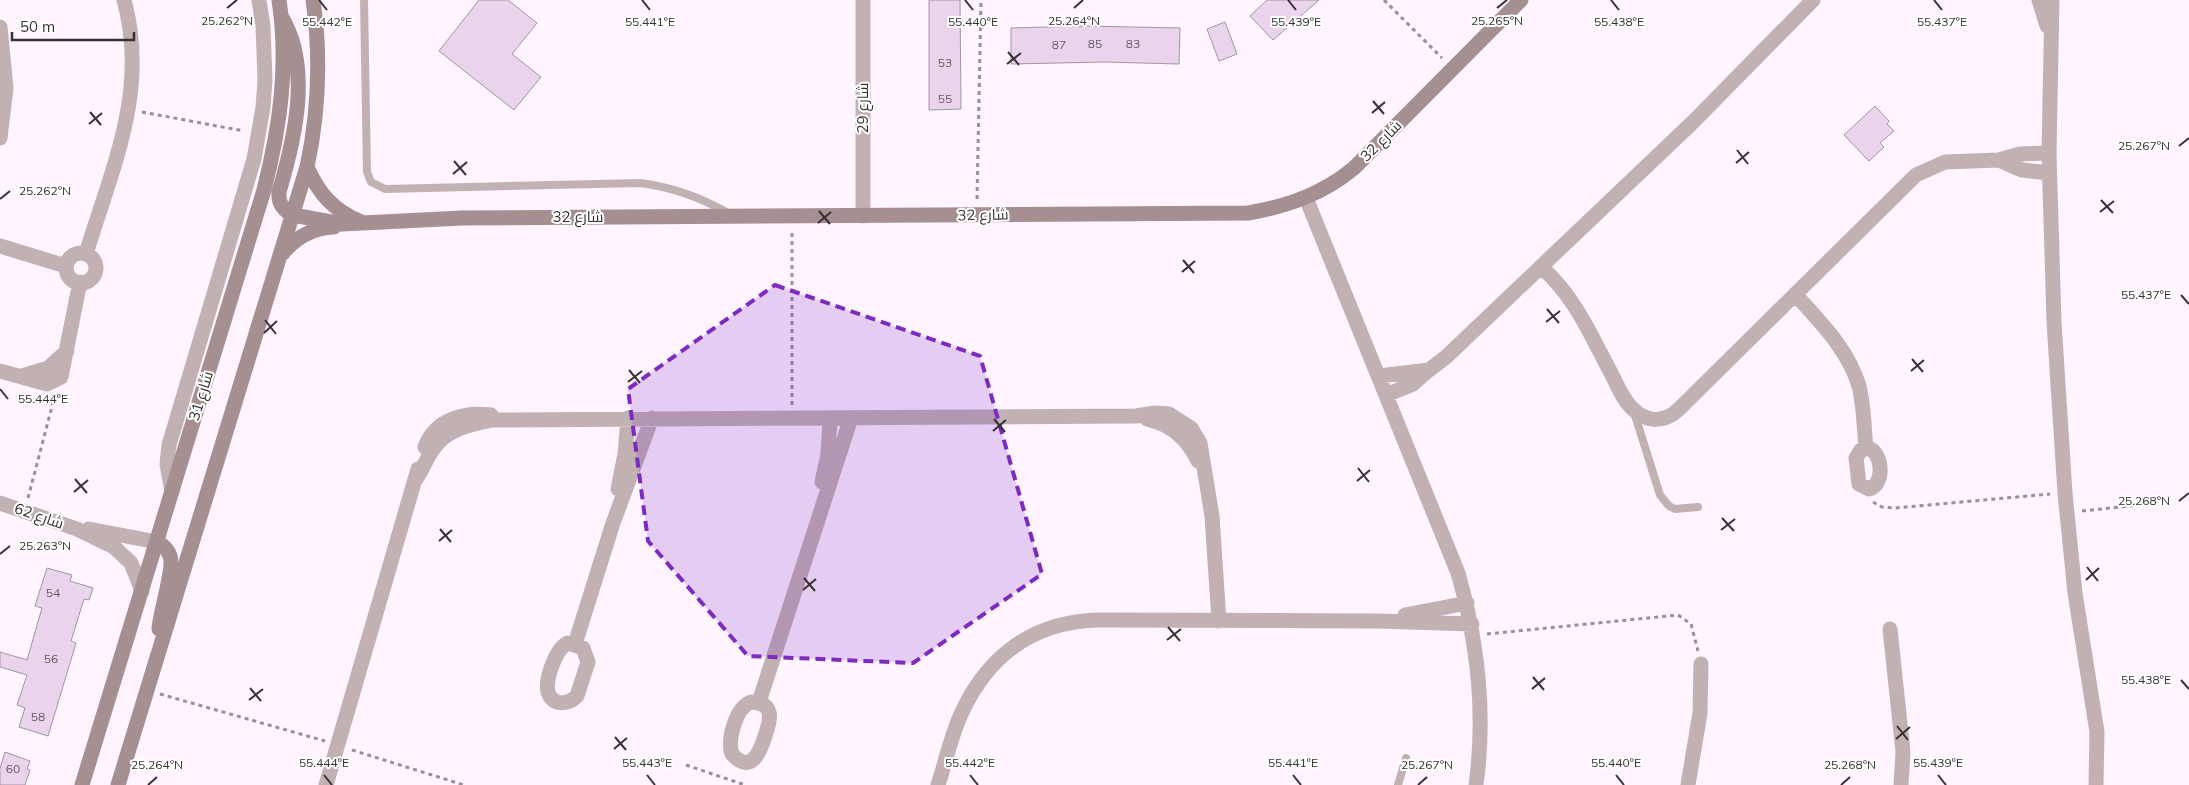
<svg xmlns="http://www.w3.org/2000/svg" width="2189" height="785" font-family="Mulish,Cairo,sans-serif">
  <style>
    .building { fill: #ead4eb; stroke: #a393a4 }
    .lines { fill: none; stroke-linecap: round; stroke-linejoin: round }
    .path { stroke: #988f98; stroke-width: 3; stroke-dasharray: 4 4; stroke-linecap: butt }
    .lane { stroke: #c1b1b2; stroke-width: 8 }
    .street { stroke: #c1b1b2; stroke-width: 15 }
    .secondary { stroke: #a68f90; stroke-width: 15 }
    .marked { fill: #7b2cbf; fill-opacity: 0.2; stroke: #7b2cbf; stroke-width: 4; stroke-dasharray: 10 6; stroke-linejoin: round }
    .ticks { fill: none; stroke: #373037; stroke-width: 2 }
    .labels { text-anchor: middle; stroke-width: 4; stroke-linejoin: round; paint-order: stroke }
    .number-label { font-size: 12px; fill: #645964 }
    .street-label { font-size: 15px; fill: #373037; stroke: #fff }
    .ticks-label { font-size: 12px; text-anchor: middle; fill: #373037; stroke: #fff; stroke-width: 4; stroke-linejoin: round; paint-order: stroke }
  </style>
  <rect width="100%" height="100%" fill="#fff4ff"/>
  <path class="building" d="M479,0H508L537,23L512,54L541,77L514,110L439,51Z
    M929,0H960L961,109L929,110Z
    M1267,0H1319L1273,40L1250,16Z
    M1225,22L1237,54L1219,61L1207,29Z
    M1085,26L1180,28L1179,64L1105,62L1011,64V28Z
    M1875,106L1889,121L1887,124L1894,131L1880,143L1884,147L1869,161L1844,135Z
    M47,568L72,575L70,581L93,588L89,600L84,599L71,641L76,643L48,736L19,727L25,708L17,705L27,675L0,667V652L27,660L42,608L35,606Z
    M5,752L30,761L27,769L30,770L25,785H0V768Z"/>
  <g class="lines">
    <path class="path" d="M1384,0L1442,58
      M142,112L244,131
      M977,199L981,0
      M792,405V231
      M28,498L55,395
      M1873,502L1882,507L1895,508L2050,494
      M2082,511L2158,503
      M1487,634L1678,615L1691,624L1698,651
      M160,694L325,741
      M352,750L464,785
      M686,765L745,785"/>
    <path class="lane" d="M364,0L367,172L371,182L385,189L640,183C672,187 700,197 728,213
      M1634,412L1660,495L1669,506L1675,509L1698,507
      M1398,785L1406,758"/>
    <path class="street" d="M863,0V216
      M2039,0L2047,26
      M2052,0L2049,153L2054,322L2065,493L2075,593L2097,732L2096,785
      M0,27L6,88L0,138
      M1999,160L2022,170L2049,173
      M1306,198L1458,573C1478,643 1486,712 1476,785
      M0,246L66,266
      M66 268a15 15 0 1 1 30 0a15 15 0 1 1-30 0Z
      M86,254C112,168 149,90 124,0
      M1541,267C1574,295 1590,334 1610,371C1617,384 1623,401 1634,410C1648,423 1665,422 1678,410L1916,175L1945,162L1999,160L2020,154L2049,153
      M1795,294C1820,322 1848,349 1859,386C1864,406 1864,428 1866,448
      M0,371L47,384L61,377L80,282
      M22,376L48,368L67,351
      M1379,376L1429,370L1446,357L1693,122L1813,0
      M1386,395L1413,384L1430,369
      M1147,419C1172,425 1187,438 1198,461
      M425,447C435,419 464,412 491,415
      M1868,448C1883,452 1885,485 1869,489L1859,484L1856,458L1861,450Z
      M416,479C423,469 427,457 434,448C447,429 472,424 493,420L1136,416L1155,413L1169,414L1191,428L1200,443L1212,516L1219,621
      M822,482L828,454L830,418
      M618,489L625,454L628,418
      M172,492L167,464L169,445L254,159L263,107L265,80L263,26L259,0
      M0,503L77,529L114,547L131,563L142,591
      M89,529L157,542
      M1405,615L1467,603
      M1890,629L1903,752L1901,785
      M568,643L583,648L588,662L577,696C568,705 552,706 548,692C545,679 556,648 568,643Z
      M575,644L613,523L652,418
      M751,702C775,703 771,719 765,736C760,752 751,775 732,754C727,740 736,707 751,702Z
      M759,702L851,418
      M326,785L418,469
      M938,785C946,761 951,735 962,712C989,654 1035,621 1100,620L1377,621L1472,624
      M1688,785L1700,713L1701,664"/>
    <path class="secondary" d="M281,16C312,67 295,138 279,192C278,203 283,210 293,215L342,224L462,218L1248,213C1288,206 1323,194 1354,168L1521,0
      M307,167C319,194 333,210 361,222
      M283,253C295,238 314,227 334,227
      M157,542C163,545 168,549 170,556C175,568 160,611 159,629
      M82,785L264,190C280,127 289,65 279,0
      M118,785L307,167C319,111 321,56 313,0"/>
  </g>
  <path class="marked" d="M775,285L980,356L1042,574L913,663L748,656L648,541L628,389Z"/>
  <path class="ticks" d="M319,0L327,10M642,0L650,10M965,0L973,10M1288,0L1296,10M1611,0L1619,10M1934,0L1942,10M227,8L237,0M1074,8L1083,0M1497,8L1507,0M1008,52L1019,65M1007,64L1021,53M1373,101L1384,114M90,112L101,125M1372,113L1385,102M89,124L102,113M2179,146L2189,138M1737,150L1748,164M454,161L466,175M1736,163L1749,152M453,174L467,162M0,199L10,191M2101,200L2113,213M819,211L830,224M2100,212L2114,201M818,223L831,212M1183,260L1194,273M1182,272L1195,261M2181,295L2189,304M1547,309L1559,323M265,320L276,334M1546,322L1560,311M264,333L277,321M1912,359L1923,372M629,370L640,383M1911,371L1924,360M628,382L642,371M0,389L8,399M994,419L1005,432M993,431L1006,420M1358,468L1369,482M75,479L87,493M1357,481L1370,470M74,492L88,480M2179,501L2189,493M1722,518L1734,531M440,529L451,542M1721,530L1735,519M439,541L452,530M0,554L10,546M2087,567L2098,581M804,578L815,591M2086,580L2099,568M803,590L816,579M1168,627L1180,641M1167,640L1181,629M1533,677L1544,690M2181,680L2189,689M250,688L261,701M1532,689L1545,678M249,700L263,689M1897,726L1908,740M615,737L626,750M1896,739L1910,727M614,749L627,738M324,775L332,785M647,775L655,785M970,775L978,785M1293,775L1301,785M1616,775L1624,785M1938,775L1946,785M148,785L157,777M1418,785L1427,777M1841,785L1850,777"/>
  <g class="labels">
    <g class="number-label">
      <text x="1095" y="48">85</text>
      <text x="1133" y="48">83</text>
      <text x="1059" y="49">87</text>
      <text x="945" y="67">53</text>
      <text x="945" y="103">55</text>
      <text x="53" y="597">54</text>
      <text x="51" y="663">56</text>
      <text x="38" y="721">58</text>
      <text x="13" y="773">60</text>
    </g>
    <g class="street-label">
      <text transform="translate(863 108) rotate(-90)" y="5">شارع 29</text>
      <text transform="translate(1381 141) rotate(-45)" y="5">شارع 32</text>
      <text transform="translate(983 215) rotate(-1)" y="5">شارع 32</text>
      <text x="578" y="222">شارع 32</text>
      <text transform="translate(201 396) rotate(-73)" y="5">شارع 31</text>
      <text transform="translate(39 516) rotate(19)" y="5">شارع 62</text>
    </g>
  </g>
  <g class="ticks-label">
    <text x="227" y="25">25.262°N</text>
    <text x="1074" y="25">25.264°N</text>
    <text x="1497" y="25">25.265°N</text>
    <text x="1942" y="26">55.437°E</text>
    <text x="327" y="26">55.442°E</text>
    <text x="650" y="26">55.441°E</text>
    <text x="973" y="26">55.440°E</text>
    <text x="1296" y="26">55.439°E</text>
    <text x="1619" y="26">55.438°E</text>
    <text x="2144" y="150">25.267°N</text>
    <text x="45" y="195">25.262°N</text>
    <text x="2146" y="299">55.437°E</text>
    <text x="43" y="403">55.444°E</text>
    <text x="2144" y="505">25.268°N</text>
    <text x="45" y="550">25.263°N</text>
    <text x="2146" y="684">55.438°E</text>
    <text x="324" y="767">55.444°E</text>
    <text x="647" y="767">55.443°E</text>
    <text x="970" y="767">55.442°E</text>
    <text x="1293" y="767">55.441°E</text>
    <text x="1616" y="767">55.440°E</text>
    <text x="1938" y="767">55.439°E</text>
    <text x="157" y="769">25.264°N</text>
    <text x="1427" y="769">25.267°N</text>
    <text x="1850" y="769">25.268°N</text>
  </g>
  <path d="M12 32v8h122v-8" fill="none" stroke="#373037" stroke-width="2.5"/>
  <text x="20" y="32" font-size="15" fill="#373037" stroke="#ffffff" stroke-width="4" paint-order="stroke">50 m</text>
</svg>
